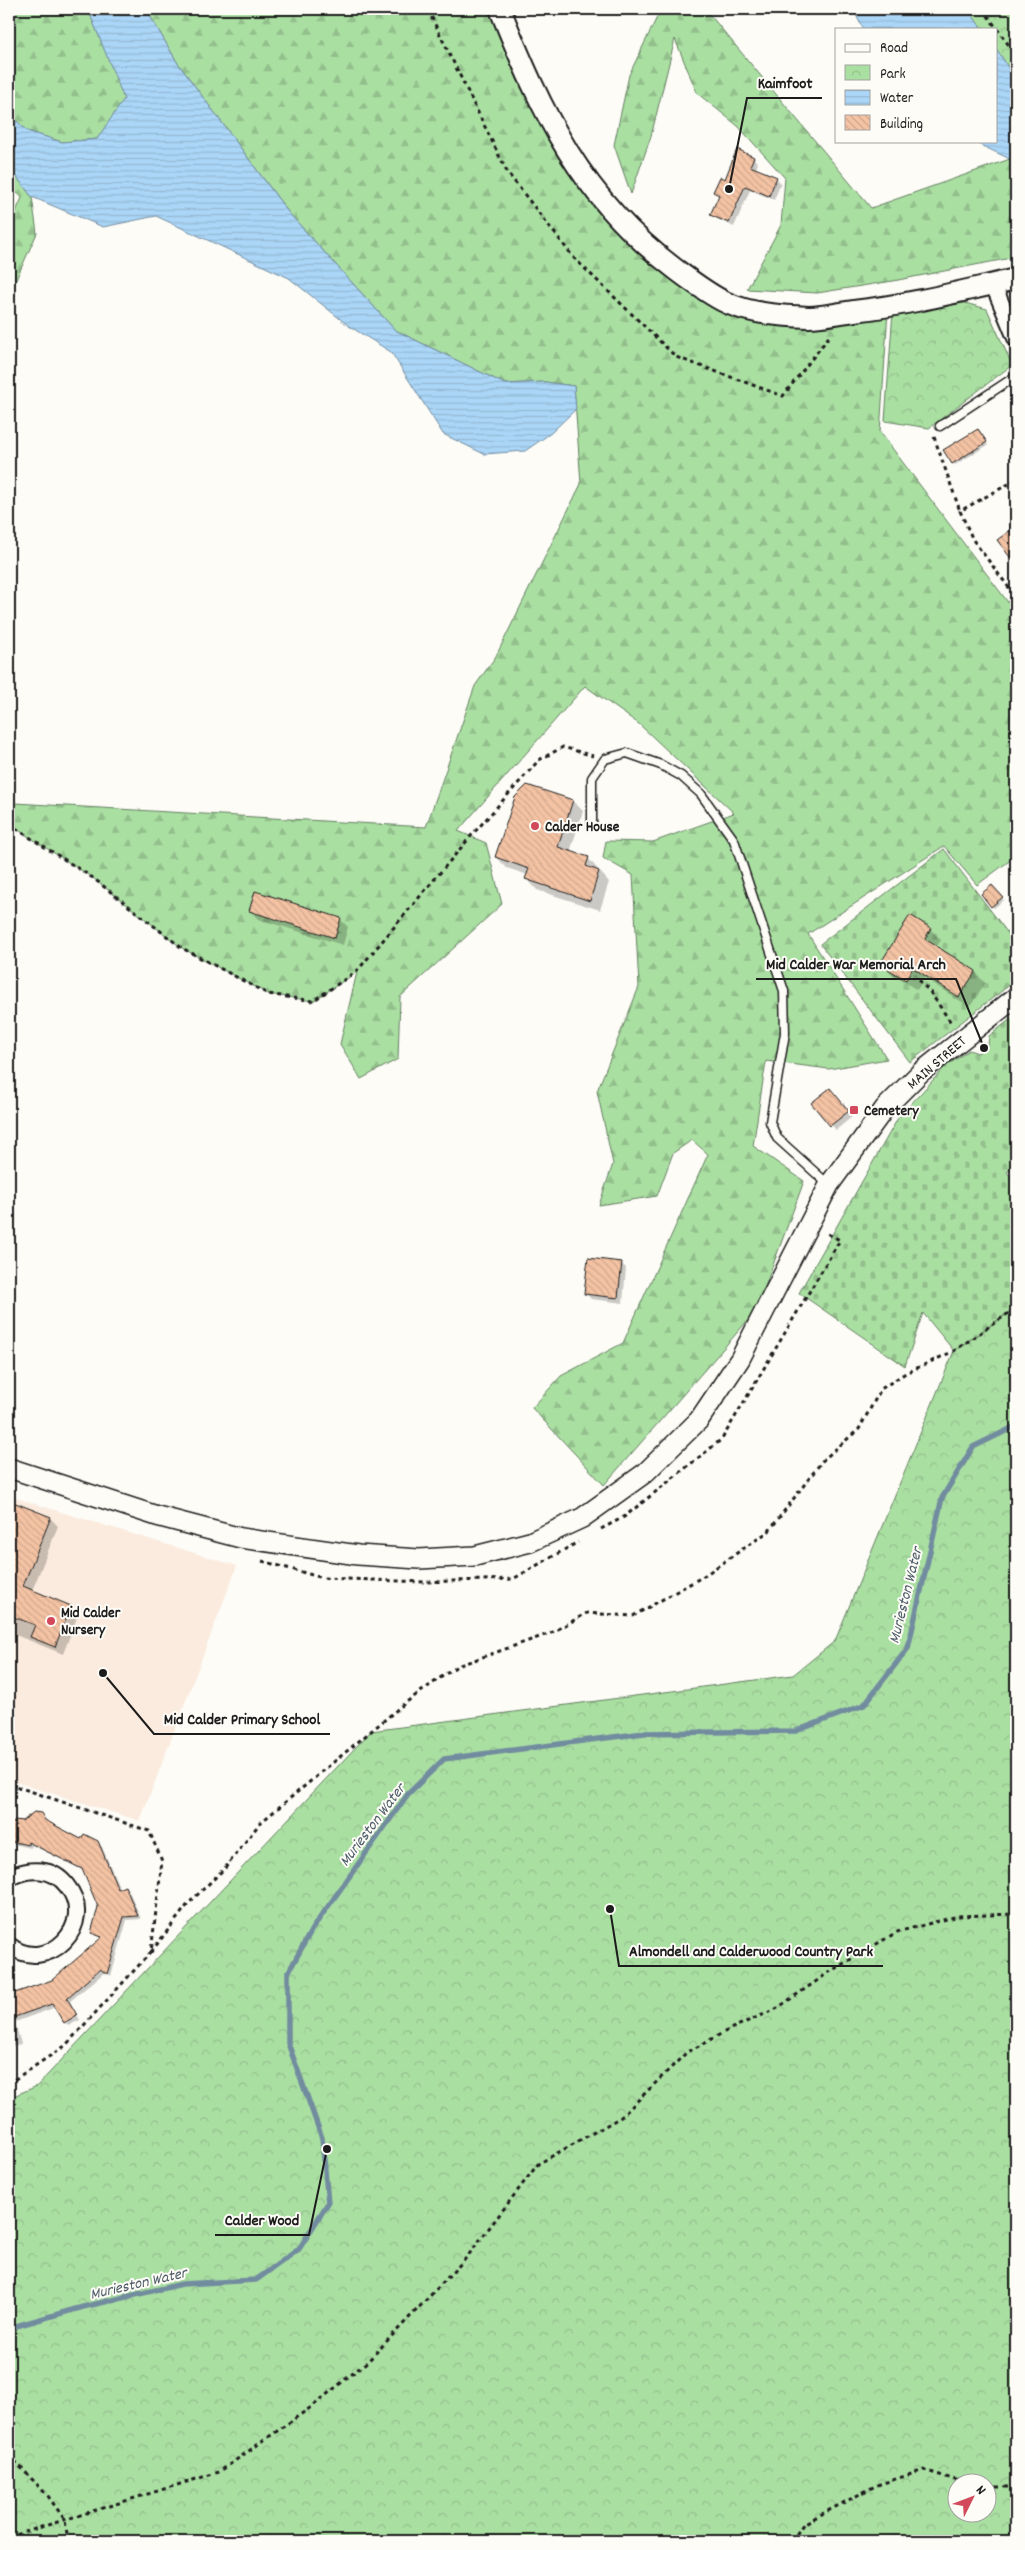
<svg xmlns="http://www.w3.org/2000/svg" width="1025" height="2550" font-family="Dekko,sans-serif">
  <style>
    .built { fill: #faebde }
    .forest { fill: url(#forest-firs); stroke: #637e5f }
    .cemetery { fill: url(#cemetery-stones); stroke: #637e5f }
    .park { fill: url(#park-crowns); stroke: #637e5f; fill-rule: evenodd }
    .water { fill: url(#water-rules); stroke: #728c9f }
    .shadow { fill: #0003 }
    .lines { fill: none; stroke-linecap: round; stroke-linejoin: round }
    .stream { stroke: #728c9f; stroke-width: 5.5 }
    .building { fill: url(#building-back-hatch); stroke: #1c1c1c }
    .service-casing { stroke: #1c1c1c; stroke-width: 11 }
    .minor-casing { stroke: #1c1c1c; stroke-width: 19 }
    .tertiary-casing { stroke: #1c1c1c; stroke-width: 22 }
    .secondary-casing { stroke: #1c1c1c; stroke-width: 24 }
    .path { stroke: #1c1c1c; stroke-width: 3; stroke-dasharray: 4 4; stroke-linecap: butt }
    .service { stroke: #fdfcf7; stroke-width: 8 }
    .minor { stroke: #fdfcf7; stroke-width: 15 }
    .tertiary { stroke: #fdfcf7; stroke-width: 19 }
    .secondary { stroke: #fdfcf7; stroke-width: 20 }
    .poi-dot { fill: #d1495b; stroke: #fdfcf7; stroke-width: 2 }
    .labels { text-anchor: middle; stroke-width: 4; stroke-linejoin: round; paint-order: stroke }
    .poi-label { font-size: 15px; font-weight: bold; fill: #1c1c1c; stroke: #fdfcf7; text-anchor: start }
    .street-label { font-size: 15px; fill: #1c1c1c; stroke: #fdfcf7 }
    .water-label { font-size: 16px; font-style: italic; fill: #4e5d69; stroke: #fdfcf7 }
    .leader { fill: none; stroke: #1c1c1c; stroke-width: 2 }
    .callout-dot { fill: #1c1c1c; stroke: #fdfcf7; stroke-width: 2 }
    .callout-label { font-size: 16px; text-anchor: middle; font-weight: bold; fill: #1c1c1c; stroke: #fdfcf7; stroke-width: 4; stroke-linejoin: round; paint-order: stroke }
  </style>
  <defs>
    <pattern id="forest-firs" width="22" height="20" patternUnits="userSpaceOnUse" patternTransform="scale(1.25)"><rect width="22" height="20" fill="#aadfa2"/><path d="M5 1l3.5 6h-7zM16 11l3.5 6h-7z" fill="#92bf8b"/></pattern>
    <pattern id="cemetery-stones" width="16" height="16" patternUnits="userSpaceOnUse" patternTransform="scale(1.25)"><rect width="16" height="16" fill="#aadfa2"/><path d="M2 7V4a2 2 0 0 1 4 0v3zM10 15v-3a2 2 0 0 1 4 0v3z" fill="#92bf8b"/></pattern>
    <pattern id="park-crowns" width="20" height="18" patternUnits="userSpaceOnUse" patternTransform="scale(1.25)"><rect width="20" height="18" fill="#aadfa2"/><path d="M2 6a3 3 0 1 1 6 0M12 15a3 3 0 1 1 6 0" fill="none" stroke="#92bf8b"/></pattern>
    <pattern id="water-rules" width="6" height="5" patternUnits="userSpaceOnUse" patternTransform="scale(1.25)"><rect width="6" height="5" fill="#abd6f7"/><path d="M0 2.5h6" fill="none" stroke="#93b7d3"/></pattern>
    <pattern id="building-back-hatch" width="6" height="6" patternUnits="userSpaceOnUse" patternTransform="scale(1.25)"><rect width="6" height="6" fill="#f4c3a4"/><path d="M-1 5l2 2M0 0l6 6M5-1l2 2" fill="none" stroke="#d1a78d"/></pattern>
  </defs>
  <rect width="100%" height="100%" fill="#fdfcf7"/>
  <filter id="ink" filterUnits="userSpaceOnUse"><feTurbulence type="fractalNoise" baseFrequency=".02" numOctaves="2"/><feDisplacementMap in="SourceGraphic" scale="10" xChannelSelector="R" yChannelSelector="G"/><feConvolveMatrix kernelMatrix="1 2 1 2 8 2 1 2 1" color-interpolation-filters="sRGB"/></filter>
  <g filter="url(#ink)">
    <path class="built" d="M9,1496L237,1566L140,1821L9,1780Z"/>
    <path class="forest" d="M9,9H88L125,99L97,139L62,142L27,131L9,113Z
      M146,9H500L549,122L652,252L762,312L888,311L880,432L1016,613V856L977,885L944,846L808,934L887,1059L829,1069L766,1061L753,1146L804,1181L756,1311L604,1485L532,1408L561,1376L623,1343L708,1154L692,1140L673,1153L657,1196L599,1205L613,1164L597,1091L639,987L633,875L603,858L606,841L653,842L734,813L639,724L585,686L458,831L486,843L502,904L400,997L398,1059L361,1079L340,1044L357,972L313,1001L268,994L182,948L93,878L9,824V818L15,803L426,827L475,686L496,656L581,484L574,386L545,382L505,384L395,330L288,212L177,62Z
      M661,9H705L871,208L1010,159H1016V257L893,281L817,293L747,289L781,225L785,178L738,126L697,93L675,39L651,136L631,194L614,145L629,75Z
      M9,167L32,197L37,233L9,295V227L22,198L9,185Z"/>
    <path class="cemetery" d="M944,849L1016,944V980L910,1062L820,944Z
      M1016,1015V1164L1007,1172L1016,1183V1307L954,1351L923,1313L905,1366L799,1293L898,1118L945,1067L969,1050L978,1053L988,1045L989,1036Z"/>
    <path class="park" d="M968,9H1016V80L996,48V29H982Z
      M965,303L987,309L1012,365L929,428L885,421L893,311Z
      M1016,1308V2541H9V2098L37,2086L371,1731L793,1675L835,1641L954,1351ZM958,2482H988V2512H958Z"/>
    <path class="water" d="M88,9H146L177,62L288,212L395,330L505,384L545,382L574,386L576,409L551,433L525,451L484,454L443,434L391,352L349,326L289,278L156,216L103,227L32,197L9,167V113L27,131L62,142L97,139L124,99Z
      M853,9H968L982,29H863Z
      M996,48L1016,80V159H1010L972,141H996Z"/>
    <path class="shadow" d="M753,158L758,163L756,169L776,178L781,183L774,200L750,190L734,227L717,219L712,214L720,197L715,192Z
      M980,433L988,445L955,465L953,463Z
      M573,801L583,811L570,852L588,858L609,882L600,910L537,890L527,879L528,875L507,868L496,857Z
      M992,887L1004,900L994,908L992,906Z
      M250,911L340,919L348,927L343,945L258,919Z
      M910,917L930,929L941,940L936,948L975,972L985,983L970,1007L924,978L917,990L892,974L881,963Z
      M835,1094L853,1116L836,1130L813,1104Z
      M621,1263L626,1268L623,1303L591,1299L586,1294Z
      M14,1504L50,1518L58,1526L32,1591L70,1607L78,1615L63,1654L13,1634L9,1643V1517Z
      M40,1815L47,1822L81,1840L98,1842L102,1847L120,1889L125,1887L129,1891L141,1919L127,1920L111,1976L105,1972L69,2002L80,2020L68,2026L56,2007L15,2022L21,2044L9,2047V1996L52,1981L102,1938L92,1933L99,1907L84,1871L32,1845L31,1848L9,1843V1823H23Z"/>
    <g class="lines">
      <path class="stream" d="M9,2328L83,2307L182,2284L256,2280L299,2249L328,2203L322,2138L288,2043V1973L312,1929L408,1794L444,1759L644,1733L796,1731L864,1705L908,1648L942,1498L973,1447L1016,1426"/>
    </g>
    <path class="building" d="M737,149L754,157L750,166L777,177L769,196L745,186L729,223L710,215L719,195L713,192L720,177L725,179Z
      M978,429L987,442L952,464L943,450Z
      M1016,526V565L997,540Z
      M527,785L573,800L558,847L589,857L586,866L599,871L590,901L525,879L529,869L495,857L515,797Z
      M992,885L1003,897L991,907L981,894Z
      M255,891L341,918L335,938L249,911Z
      M910,915L931,928L925,939L976,971L959,997L913,968L906,980L880,964Z
      M830,1088L849,1111L830,1126L811,1103Z
      M588,1258L622,1262L618,1298L584,1294Z
      M13,1502L51,1517L23,1586L71,1606L55,1647L30,1637L35,1625L11,1616L9,1620V1513Z
      M34,1812L41,1813L45,1820L81,1839L84,1834L98,1841L118,1889L125,1886L138,1916L124,1917L107,1974L100,1969L67,1998L77,2015L64,2023L52,2004L9,2019V1995L52,1980L102,1937L91,1933L98,1907L82,1869L28,1842V1845L9,1841V1822L15,1823V1820L22,1821Z"/>
    <g class="lines">
      <defs>
        <path id="service" d="M940,426L1016,376
          M592,826V778L605,759L627,753L661,765L681,776L701,794L734,840L784,991L785,1033L770,1122L777,1138L829,1185"/>
        <path id="minor" d="M993,284L1016,339
          M9,1879C17,1872 31,1870 41,1871C52,1872 61,1878 67,1886C98,1924 47,1976 9,1945"/>
        <path id="tertiary" d="M9,1468L157,1516L241,1538L358,1555L419,1559L475,1556L530,1542L582,1518L645,1473L699,1420L740,1359L829,1185L885,1108L921,1072L1016,997"/>
        <path id="secondary" d="M500,9C542,113 581,198 674,268C690,280 708,294 727,303C752,314 783,316 809,317C823,317 839,313 854,311C908,305 962,291 1016,279"/>
      </defs>
      <use href="#service" class="service-casing"/>
      <use href="#minor" class="minor-casing"/>
      <use href="#tertiary" class="tertiary-casing"/>
      <use href="#secondary" class="secondary-casing"/>
      <path class="path" d="M983,9L1016,55
        M428,10L507,172L574,258L676,357L783,396L831,334
        M934,437L960,511
        M1016,480L960,511L973,540L1016,597
        M9,824L93,878L182,948L268,994L313,1001L357,971L471,836L539,760L563,747L593,756
        M919,980L930,992L952,1024
        M601,1529L624,1517L722,1439L840,1240L826,1233
        M262,1561L323,1578L424,1582L513,1579L578,1542
        M9,1784L149,1831L162,1861L151,1952L65,2046L9,2083
        M151,1952L189,1903L225,1868L260,1823L405,1703L457,1666L551,1633L587,1613L633,1616L702,1577L769,1531L823,1460L859,1429L881,1389L904,1374L954,1351L1016,1308
        M9,2455L48,2496L65,2520L68,2541
        M988,2487H1016
        M9,2537L219,2472L314,2405L368,2361L467,2257L538,2164L621,2117L686,2053L730,2029L776,2009L831,1971L897,1932L958,1916L1016,1914
        M792,2541L803,2524L877,2485L924,2470L962,2482"/>
      <use href="#service" class="service"/>
      <use href="#minor" class="minor"/>
      <use href="#tertiary" class="tertiary"/>
      <use href="#secondary" class="secondary"/>
    </g>
  </g>
  <g class="poi-dot">
    <circle cx="535" cy="826" r="5"/>
    <rect x="849" y="1105" width="10" height="10" rx="2.5"/>
    <circle cx="51" cy="1621" r="5"/>
  </g>
  <g class="labels">
    <g class="poi-label">
      <text x="545" y="831">Calder House</text>
      <text x="864" y="1115">Cemetery</text>
      <text x="61" y="1617">Mid Calder<tspan x="61" dy="17">Nursery</tspan></text>
    </g>
    <g class="street-label">
      <text transform="translate(936 1062) rotate(-41)" y="5">MAIN STREET</text>
    </g>
    <g class="water-label">
      <text transform="translate(904 1595) rotate(-76)" y="6">Murieston Water</text>
      <text transform="translate(371 1824) rotate(-53)" y="6">Murieston Water</text>
      <text transform="translate(138 2282) rotate(-13)" y="6">Murieston Water</text>
    </g>
  </g>
  <path class="leader" d="M729 189L747 98H822M984 1048L956 979H756M103 1673L154 1734H330M610 1909L619 1966H883M327 2149L309 2235H215"/>
  <g class="callout-dot">
    <circle cx="729" cy="189" r="5"/>
    <circle cx="984" cy="1048" r="5"/>
    <circle cx="103" cy="1673" r="5"/>
    <circle cx="610" cy="1909" r="5"/>
    <circle cx="327" cy="2149" r="5"/>
  </g>
  <g class="callout-label">
    <text x="785" y="88">Kaimfoot</text>
    <text x="856" y="969">Mid Calder War Memorial Arch</text>
    <text x="242" y="1724">Mid Calder Primary School</text>
    <text x="751" y="1956">Almondell and Calderwood Country Park</text>
    <text x="262" y="2225">Calder Wood</text>
  </g>
  <rect width="1025" height="2550" fill="none" stroke="#fdfcf7" stroke-width="30"/>
  <rect x="15" y="15" width="995" height="2520" fill="none" stroke="#1c1c1c" stroke-width="2" filter="url(#ink)"/>
  <rect x="835" y="28" width="162" height="115" fill="#fdfcf7" stroke="#a3a29f"/>
  <rect x="845" y="44" width="25" height="8" fill="#fdfcf7" stroke="#a3a29f"/>
  <text x="880" y="52" font-size="15" fill="#1c1c1c">Road</text>
  <rect x="845" y="65" width="25" height="15" fill="url(#park-crowns)" stroke="#a3a29f"/>
  <text x="880" y="78" font-size="15" fill="#1c1c1c">Park</text>
  <rect x="845" y="90" width="25" height="15" fill="url(#water-rules)" stroke="#a3a29f"/>
  <text x="880" y="102" font-size="15" fill="#1c1c1c">Water</text>
  <rect x="845" y="115" width="25" height="15" fill="url(#building-back-hatch)" stroke="#a3a29f"/>
  <text x="880" y="128" font-size="15" fill="#1c1c1c">Building</text>
  <g transform="translate(972 2498) rotate(48)"><circle r="24" fill="#fdfcf7" stroke="#a3a29f"/>
  <path d="M0-4L9 19L0 12L-9 19Z" fill="#d1495b"/>
  <text y="-8" font-size="14" font-weight="bold" text-anchor="middle" fill="#1c1c1c">N</text>
  </g>
</svg>
